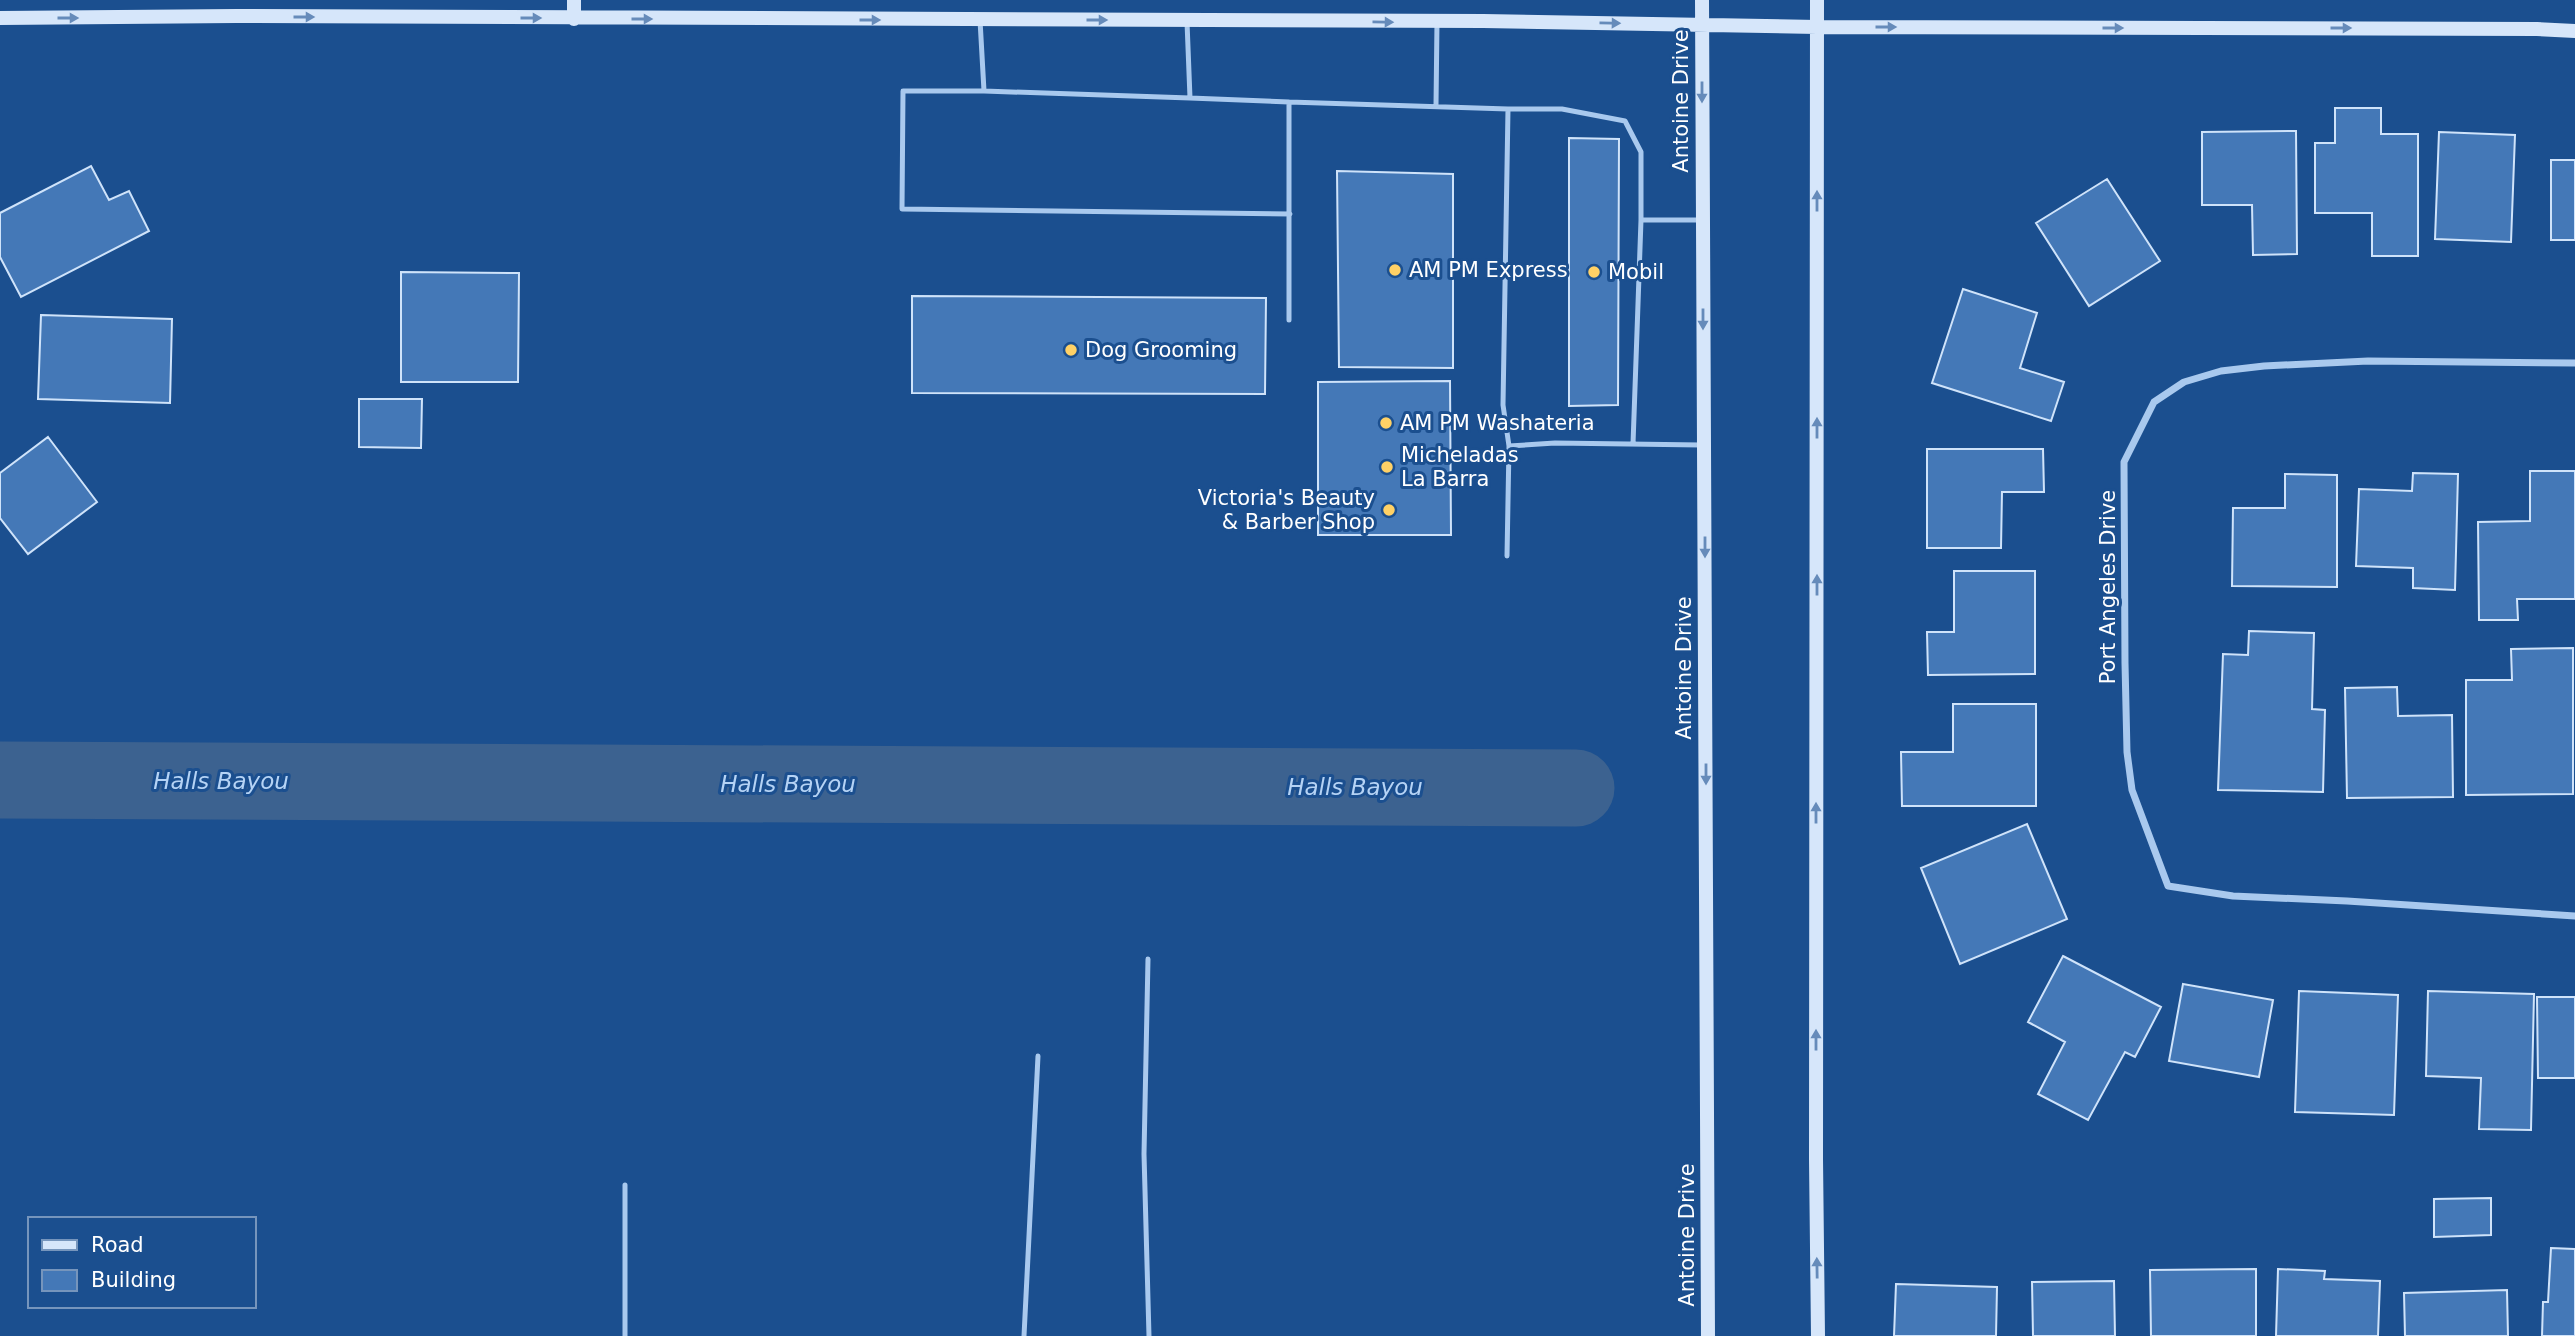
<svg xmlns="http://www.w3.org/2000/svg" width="2575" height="1336" font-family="'DejaVu Sans',sans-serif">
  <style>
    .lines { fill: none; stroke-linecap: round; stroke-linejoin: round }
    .river { stroke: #3c6290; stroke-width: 77 }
    .building { fill: #4478b7; stroke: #cfe3fa; stroke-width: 2 }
    .service { stroke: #a9c9ee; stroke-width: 5 }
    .minor { stroke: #a9c9ee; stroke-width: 7 }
    .secondary { stroke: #d6e6fa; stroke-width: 14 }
    .oneway { fill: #668bba }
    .poi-dot { fill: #ffd166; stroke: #1b4f8f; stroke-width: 2.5 }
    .labels { text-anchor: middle; stroke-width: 6; stroke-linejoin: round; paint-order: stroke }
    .street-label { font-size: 21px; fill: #fff; stroke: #1b4f8f }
    .poi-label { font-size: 21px; fill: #fff; stroke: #1b4f8f; text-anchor: start }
    .water-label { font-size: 23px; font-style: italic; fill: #b5d3f5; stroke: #1b4f8f }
  </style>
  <rect width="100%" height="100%" fill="#1b4f8f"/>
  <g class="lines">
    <path class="river" d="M0,780L1576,788"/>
  </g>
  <path class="building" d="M2335,108H2381V134H2418V256H2372V213H2315V143H2335Z
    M2296,131L2297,254L2253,255L2252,205H2202V132Z
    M2439,132L2515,135L2511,242L2435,239Z
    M1569,138L1619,139L1618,405L1569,406Z
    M2551,160H2575V240H2551Z
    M91,166L109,200L129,191L149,231L21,297L0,257V213Z
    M1337,171L1453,174V368L1339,367Z
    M2107,179L2160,261L2089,306L2036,223Z
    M401,272L519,273L518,382H401Z
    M1963,289L2037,313L2020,368L2064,382L2051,421L1932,383Z
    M912,296L1266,298L1265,394L912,393Z
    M41,315L172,319L170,403L38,399Z
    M1450,381L1451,535H1318V382Z
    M359,399H422L421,448L359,447Z
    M48,437L97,502L28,554L0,518V473Z
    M1927,449H2043L2044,492H2002L2001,548H1927Z
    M2530,471H2575V599H2517L2518,620H2479L2478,522L2530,521Z
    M2413,473L2458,474L2455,590L2413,588V568L2356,566L2359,489L2412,491Z
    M2285,474L2337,475V587L2232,586L2233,508H2285Z
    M1954,571H2035V674L1928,675L1927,632H1954Z
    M2249,631L2314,633L2312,709L2325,710L2323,792L2218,790L2223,654L2248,655Z
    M2573,648V794L2466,795V680H2512L2511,649Z
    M2397,687L2398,716L2452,715L2453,797L2347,798L2345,688Z
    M1953,704H2036V806H1902L1901,752H1953Z
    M2027,824L2067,919L1960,964L1921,868Z
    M2063,956L2161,1007L2135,1057L2125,1052L2088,1120L2038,1094L2065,1042L2028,1022Z
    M2183,984L2273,1000L2259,1077L2169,1061Z
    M2299,991L2398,995L2394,1115L2295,1112Z
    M2428,991L2534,994L2531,1130L2479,1129L2481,1078L2426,1076Z
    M2537,997H2575V1078H2538Z
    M2491,1198V1235L2434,1237V1199Z
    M2551,1248L2575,1249V1336H2542L2543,1302H2548Z
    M2256,1269V1336H2151L2150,1270Z
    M2278,1269L2325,1271L2324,1279L2380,1281L2378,1336H2276Z
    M2114,1281L2115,1336H2033L2032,1282Z
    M1896,1284L1997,1287L1996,1336H1894Z
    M2507,1290L2508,1336H2405L2404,1293Z"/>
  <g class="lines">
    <path class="service" d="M980,20L984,91H903L902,209L1290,214
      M1187,22L1190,98L1289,102
      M984,91L1190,98
      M1436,105L1437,22
      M1508,109H1562L1625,121L1641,152V220L1633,444
      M1641,220H1701
      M1289,320V102L1508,109L1503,405L1509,446L1555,443L1701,445
      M1507,556L1509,446
      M1148,959L1144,1154L1149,1336
      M625,1336V1185
      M1024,1336L1038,1056"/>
    <path class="minor" d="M2575,363L2368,361L2264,366L2221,371L2184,382L2154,402L2124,462L2125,663L2127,752L2132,790L2168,886L2233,896L2347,901L2575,916"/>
    <path class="secondary" d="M1702,0L1708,1336
      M1817,0L1816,1159L1818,1336
      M0,18L236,16L1483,21L1817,27L2537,29L2575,31
      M574,19V0"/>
  </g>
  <defs><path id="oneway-solid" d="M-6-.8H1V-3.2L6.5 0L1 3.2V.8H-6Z" transform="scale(1.75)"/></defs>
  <g class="oneway">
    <use href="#oneway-solid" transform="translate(304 17)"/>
    <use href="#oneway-solid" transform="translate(68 18)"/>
    <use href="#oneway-solid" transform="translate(531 18)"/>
    <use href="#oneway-solid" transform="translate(642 19)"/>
    <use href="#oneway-solid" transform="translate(870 20)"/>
    <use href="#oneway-solid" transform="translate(1097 20)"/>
    <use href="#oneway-solid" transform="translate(1383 22) rotate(1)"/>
    <use href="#oneway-solid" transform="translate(1610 23) rotate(1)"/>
    <use href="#oneway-solid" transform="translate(1886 27)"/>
    <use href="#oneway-solid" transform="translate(2113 28)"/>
    <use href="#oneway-solid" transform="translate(2341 28)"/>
    <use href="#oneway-solid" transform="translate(1702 92) rotate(90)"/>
    <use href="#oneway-solid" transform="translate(1817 201) rotate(-90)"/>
    <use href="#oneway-solid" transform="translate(1703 319) rotate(90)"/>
    <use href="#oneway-solid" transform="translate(1817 428) rotate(-90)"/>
    <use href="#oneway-solid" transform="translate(1705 547) rotate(90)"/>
    <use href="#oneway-solid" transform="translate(1817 585) rotate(-90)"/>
    <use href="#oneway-solid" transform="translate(1706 774) rotate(90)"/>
    <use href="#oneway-solid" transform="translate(1816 813) rotate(-90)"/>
    <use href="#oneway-solid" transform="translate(1816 1040) rotate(-90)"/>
    <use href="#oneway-solid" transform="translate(1817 1268) rotate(-91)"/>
  </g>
  <g class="poi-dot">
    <circle cx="1395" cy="270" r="7"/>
    <circle cx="1594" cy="272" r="7"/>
    <circle cx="1071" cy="350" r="7"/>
    <circle cx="1386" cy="423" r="7"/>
    <circle cx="1387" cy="467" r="7"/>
    <circle cx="1389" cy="510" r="7"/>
  </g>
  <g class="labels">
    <g class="street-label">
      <text transform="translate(1681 101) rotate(-90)" y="7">Antoine Drive</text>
      <text transform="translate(2108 587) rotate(-90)" y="7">Port Angeles Drive</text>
      <text transform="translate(1684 668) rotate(-90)" y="7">Antoine Drive</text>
      <text transform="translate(1687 1235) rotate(-90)" y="7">Antoine Drive</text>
    </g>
    <g class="poi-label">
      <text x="1409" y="277">AM PM Express</text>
      <text x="1608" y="279">Mobil</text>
      <text x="1085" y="357">Dog Grooming</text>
      <text x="1400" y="430">AM PM Washateria</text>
      <text x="1401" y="462">Micheladas<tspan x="1401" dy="24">La Barra</tspan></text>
      <text x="1375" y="505" text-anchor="end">Victoria's Beauty<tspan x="1375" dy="24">&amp; Barber Shop</tspan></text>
    </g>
    <g class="water-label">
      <text x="221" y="789">Halls Bayou</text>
      <text x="788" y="792">Halls Bayou</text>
      <text x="1355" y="795">Halls Bayou</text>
    </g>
  </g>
  <rect x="28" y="1217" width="228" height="91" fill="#1b4f8f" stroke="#7695bc" stroke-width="2"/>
  <rect x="42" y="1240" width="35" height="10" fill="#d6e6fa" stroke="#7695bc" stroke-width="2"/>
  <text x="91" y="1252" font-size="21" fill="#ffffff">Road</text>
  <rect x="42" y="1270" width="35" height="21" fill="#4478b7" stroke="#7695bc" stroke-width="2"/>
  <text x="91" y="1287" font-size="21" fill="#ffffff">Building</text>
</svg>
